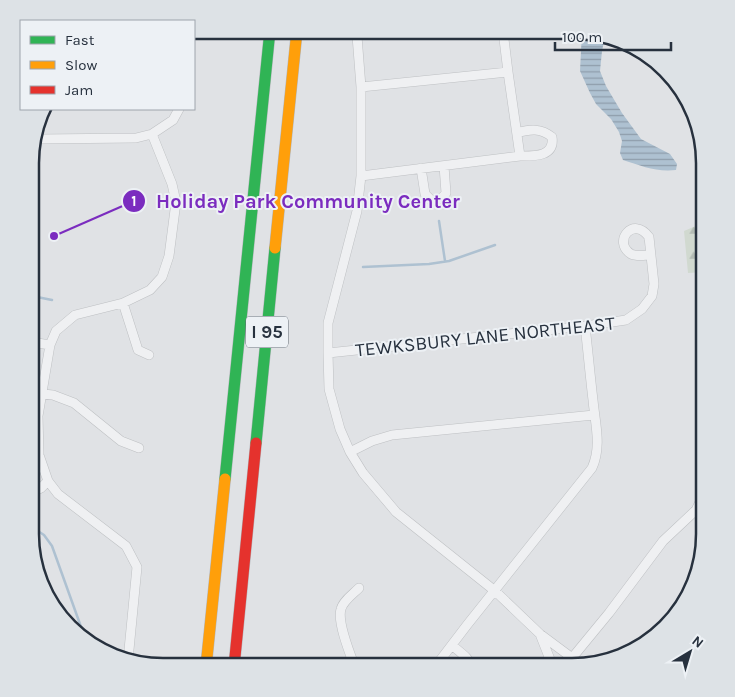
<svg xmlns="http://www.w3.org/2000/svg" width="735" height="697" font-family="Karla,sans-serif">
  <style>
    .forest { fill: url(#forest-firs) }
    .water { fill: url(#water-rules) }
    .lines { fill: none; stroke-linecap: round; stroke-linejoin: round }
    .stream { stroke: #aec1d1; stroke-width: 2.5 }
    .street-casing { stroke: #bec0c3; stroke-width: 10 }
    .fast-casing { stroke: #b2b5ba; stroke-width: 12 }
    .slow-casing { stroke: #b2b5ba; stroke-width: 12 }
    .jam-casing { stroke: #b2b5ba; stroke-width: 12 }
    .street { stroke: #eff0f2; stroke-width: 9 }
    .fast { stroke: #30b455; stroke-width: 11 }
    .slow { stroke: #ff9f0a; stroke-width: 11 }
    .jam { stroke: #e5322d; stroke-width: 11 }
    .labels { text-anchor: middle; stroke-width: 4; stroke-linejoin: round; paint-order: stroke }
    .shield { fill: #edf1f5; stroke: #626b75; stroke-width: 1 }
    .shield-label { font-size: 18px; font-weight: bold; fill: #27313e }
    .street-label { font-size: 19px; fill: #27313e; stroke: #edf1f5 }
    .rim { fill: none; stroke: #27313e; stroke-width: 2.5 }
    .leader { fill: none; stroke: #7b2cbf; stroke-width: 2 }
    .callout-dot { fill: #7b2cbf; stroke: #edf1f5; stroke-width: 2 }
    .mark-label { font-size: 15px; text-anchor: middle; font-weight: bold; fill: #fff }
    .callout-label { font-size: 20px; text-anchor: middle; font-weight: bold; fill: #7b2cbf; stroke: #edf1f5; stroke-width: 4; stroke-linejoin: round; paint-order: stroke }
  </style>
  <defs>
    <pattern id="forest-firs" width="22" height="20" patternUnits="userSpaceOnUse" patternTransform="scale(1.25)"><rect width="22" height="20" fill="#d1d9d0"/><path d="M5 1l3.5 6h-7zM16 11l3.5 6h-7z" fill="#b3bbb4"/></pattern>
    <pattern id="water-rules" width="6" height="5" patternUnits="userSpaceOnUse" patternTransform="scale(1.25)"><rect width="6" height="5" fill="#aec1d1"/><path d="M0 2.5h6" fill="none" stroke="#8e9dab"/></pattern>
  </defs>
  <rect width="100%" height="100%" fill="#e0e2e5"/>
  <path class="forest" d="M705,222V272L688,273L684,231Z"/>
  <path class="water" d="M582,31H589L605,36L602,51L600,71L606,86L622,113L641,139L670,154L677,164L676,170C655,172 642,166 623,160L620,153L622,141L619,132L611,119L596,104L590,93L580,71Z"/>
  <g class="lines">
    <path class="stream" d="M439,221L445,261
      M363,267L429,264L449,261L495,245
      M32,296L52,300
      M30,526L44,535L52,546L85,638"/>
    <defs>
      <path id="street" d="M358,31L357,36L361,87V176L357,211L328,323V353L329,389L340,429L350,452L363,473L396,512L495,591L540,634L583,666
        M194,33V30
        M361,87L508,72
        M517,133C530,129 541,128 552,137C555,157 534,156 520,156
        M32,138L40,139L136,138L152,134
        M421,168L425,194L431,200C438,201 442,199 446,193L444,166
        M361,176L520,156L508,72L503,31
        M123,303L138,350L149,355
        M31,342L50,345
        M328,353L585,326L626,320L642,309L652,296L654,284L649,237C633,215 612,242 631,254C637,257 645,255 651,255
        M43,394L53,395L74,403L121,441L139,448
        M350,452L372,441L392,435L594,415
        M31,493L41,488L48,481
        M540,634L553,667
        M452,645C459,652 469,657 472,667
        M572,658L609,613L663,541L696,510L705,492
        M128,660L137,567L126,546L58,494L48,481L39,455L38,416L50,345L56,331L75,315L123,303L150,290L162,277L169,256L176,202L172,184L152,134L173,120L179,109
        M355,667C350,654 337,622 341,609C343,601 353,594 359,588
        M435,667L467,625L592,468C602,446 595,423 593,400C590,375 588,351 585,326"/>
      <path id="fast" d="M256,443L275,248
        M225,479L270,30"/>
      <path id="slow" d="M275,248L297,30
        M206,667L225,479"/>
      <path id="jam" d="M234,667L256,443"/>
    </defs>
    <use href="#street" class="street-casing"/>
    <use href="#fast" class="fast-casing"/>
    <use href="#slow" class="slow-casing"/>
    <use href="#jam" class="jam-casing"/>
    <use href="#street" class="street"/>
    <use href="#fast" class="fast"/>
    <use href="#slow" class="slow"/>
    <use href="#jam" class="jam"/>
  </g>
  <g class="labels">
    <rect class="shield" x="246" y="316.5" width="42" height="31" rx="4"/>
    <g class="shield-label">
      <text x="267" y="338">I 95</text>
    </g>
    <g class="street-label">
      <text transform="translate(485 336) rotate(-6)" y="7">TEWKSBURY LANE NORTHEAST</text>
    </g>
  </g>
  <path d="M0 0H735V697H0ZM163 39H572A124 124 0 0 1 696 163V534A124 124 0 0 1 572 658H163A124 124 0 0 1 39 534V163A124 124 0 0 1 163 39Z" fill="#dde2e6" fill-rule="evenodd"/>
  <path class="rim" d="M163 39H572A124 124 0 0 1 696 163V534A124 124 0 0 1 572 658H163A124 124 0 0 1 39 534V163A124 124 0 0 1 163 39Z"/>
  <path class="leader" d="M54 236L134 201"/>
  <g class="callout-dot">
    <circle cx="54" cy="236" r="5"/>
    <circle cx="134" cy="201" r="12"/>
  </g>
  <g class="mark-label">
    <text x="134" y="206">1</text>
  </g>
  <g class="callout-label">
    <text x="308" y="208">Holiday Park Community Center</text>
  </g>
  <rect x="20" y="20" width="175" height="90" fill="#edf1f5" stroke="#9ea4ac"/>
  <rect x="30" y="36" width="25" height="8" fill="#30b455" stroke="#9ea4ac"/>
  <text x="65" y="45" font-size="15" fill="#27313e">Fast</text>
  <rect x="30" y="61" width="25" height="8" fill="#ff9f0a" stroke="#9ea4ac"/>
  <text x="65" y="70" font-size="15" fill="#27313e">Slow</text>
  <rect x="30" y="86" width="25" height="8" fill="#e5322d" stroke="#9ea4ac"/>
  <text x="65" y="95" font-size="15" fill="#27313e">Jam</text>
  <g transform="translate(690 652) rotate(38)" stroke="#edf1f5" stroke-width="4" paint-order="stroke">
  <path d="M0-4L9 19L0 12L-9 19Z" fill="#27313e"/>
  <text y="-8" font-size="14" font-weight="bold" text-anchor="middle" fill="#27313e">N</text>
  </g>
  <path d="M555 42v8h116v-8" fill="none" stroke="#27313e" stroke-width="2.5"/>
  <text x="562" y="42" font-size="15" fill="#27313e" stroke="#edf1f5" stroke-width="4" paint-order="stroke">100 m</text>
</svg>
